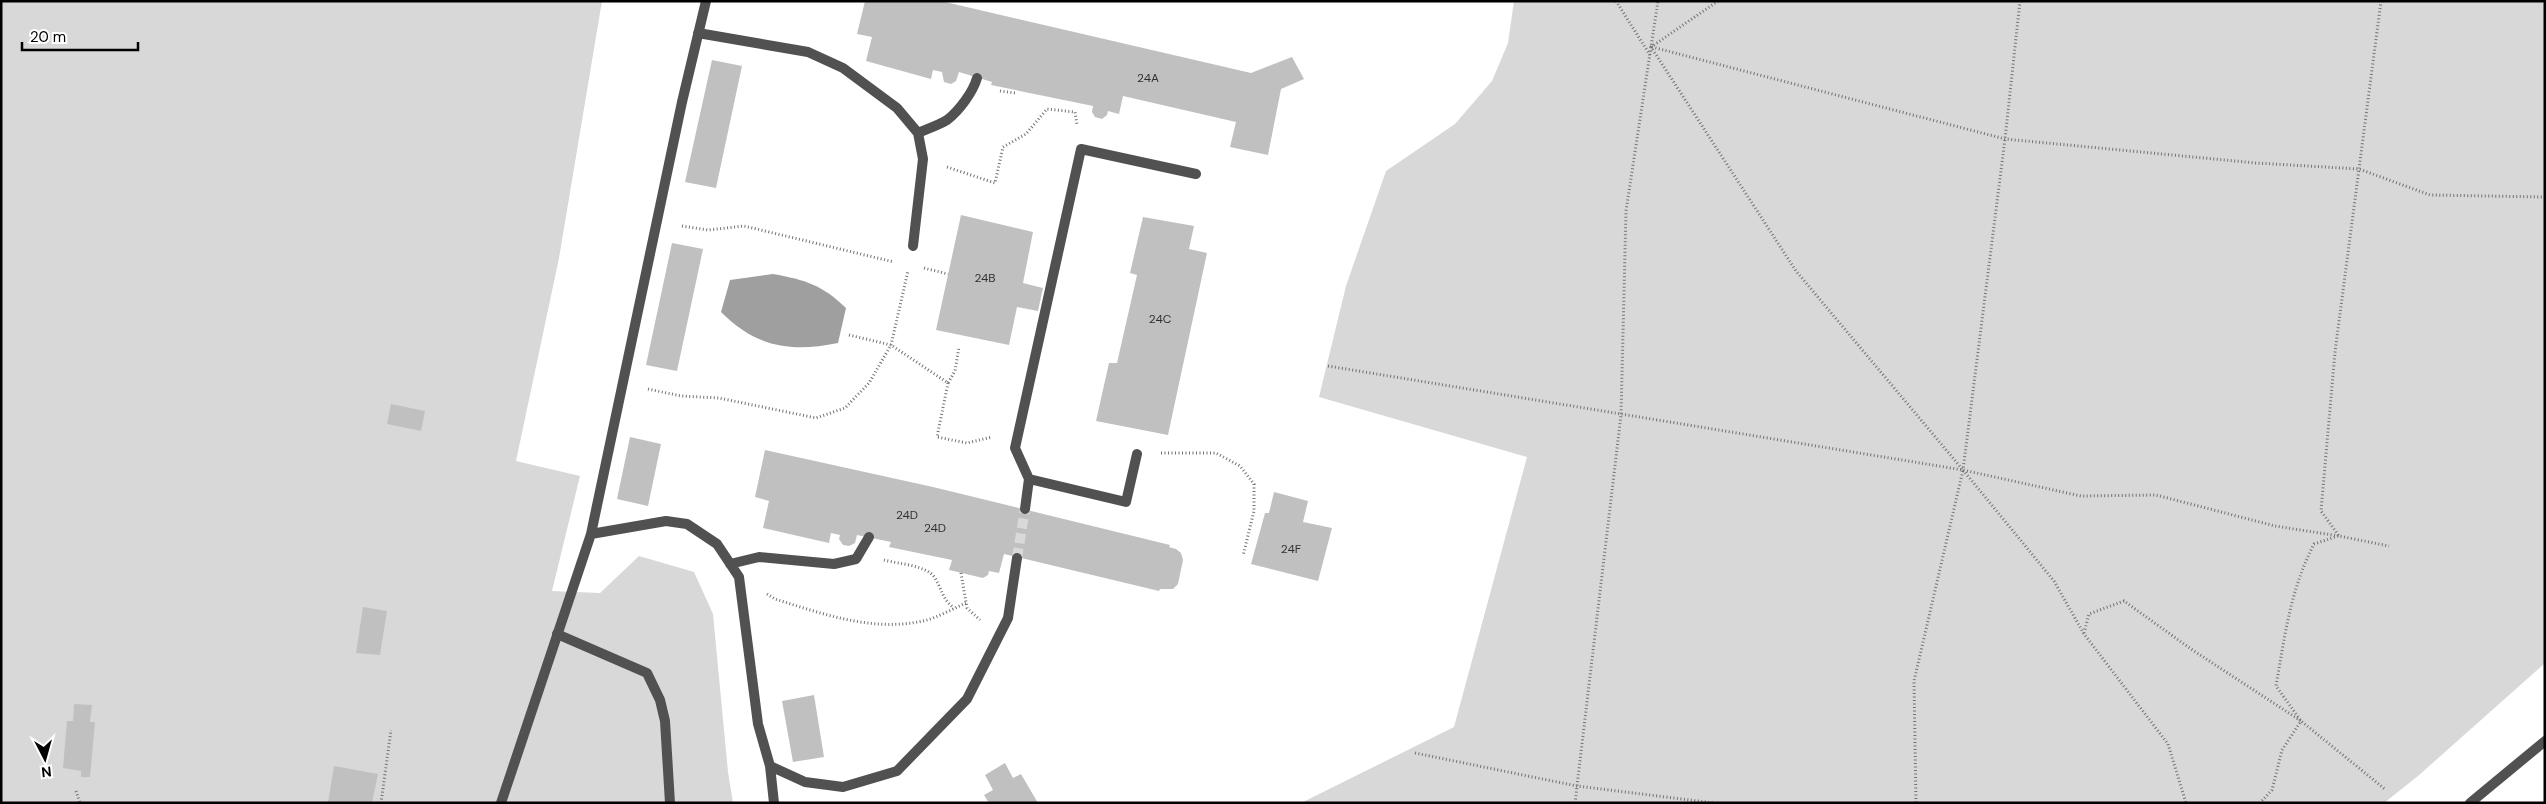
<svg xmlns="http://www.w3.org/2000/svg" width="2546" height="804" font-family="'DM Sans',sans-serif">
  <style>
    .green { fill: #d8d8d8 }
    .water { fill: #9f9f9f }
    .building { fill: #c0c0c0 }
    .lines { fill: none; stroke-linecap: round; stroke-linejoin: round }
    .minor-tunnel { stroke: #d9d9d9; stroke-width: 10; stroke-dasharray: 10 5; stroke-linecap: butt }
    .path { stroke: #737373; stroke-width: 3; stroke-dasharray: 1 2.5; stroke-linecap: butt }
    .service { stroke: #515151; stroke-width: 10 }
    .minor { stroke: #515151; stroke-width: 10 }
    .labels { text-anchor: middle; stroke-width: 5; stroke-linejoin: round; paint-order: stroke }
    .number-label { font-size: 12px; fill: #303030 }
  </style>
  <rect width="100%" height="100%" fill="#fff"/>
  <path class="green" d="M1,1H602L559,258L516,461L580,476L552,591L600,593L639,556L694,572L713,614L728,772L733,803H1Z
    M1514,1H2545V663L2418,776L2384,803H1301L1454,727L1527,457L1319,397L1346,286L1386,171L1455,124L1492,81L1508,43Z"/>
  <path class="water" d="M773,274C806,280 822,285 846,308L838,343C790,353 756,347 721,312L730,280Z"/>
  <path class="building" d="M865,1H941L1251,73L1292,57L1304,79L1281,89L1268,155L1230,147L1236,122L1123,96L1119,114L1108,111L1107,115L1102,119L1095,117L1092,112L1093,106L991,85L992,82L959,72L956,81L951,84L944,82L942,72L933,70L931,79L866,61L872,37L857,34Z
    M712,60L742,66L716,188L685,182Z
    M961,215L1033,232L1023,283L1043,288L1038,311L1017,307L1009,345L936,330Z
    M1143,217L1194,226L1189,249L1207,253L1168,435L1096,421L1109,363H1117L1137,275L1130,273Z
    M672,243L703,249L677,371L646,365Z
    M391,404L425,411L421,431L387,424Z
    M630,437L661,444L648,506L617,499Z
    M765,450L933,487L1170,545L1169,547L1176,549L1181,553L1183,560L1178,584L1173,589H1160L1159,591L1004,554L999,573L989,571L988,575L983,578L949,570L952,560L889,547L891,542L857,535L855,543L849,546L843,545L839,539L840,535L831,533L829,543L763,528L769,501L755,497Z
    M1274,492L1308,501L1303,522L1332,528L1318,581L1251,564L1265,513H1269Z
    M363,607L387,611L380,655L356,653Z
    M814,695L824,757L793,762L782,701Z
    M74,704L92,705L90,722H95L90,777H81V771L63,768L67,721H73Z
    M1005,763L1013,778L1021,774L1038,803H989L984,795L993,790L985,775Z
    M334,766L378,774L372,803H328Z"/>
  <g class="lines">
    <path class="minor-tunnel" d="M1017,558L1025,509"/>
    <path class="path" d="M1616,1L1650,55
      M1718,1L1651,47L1796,271L1963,470L1914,681L1916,803
      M2020,1L2005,139L1963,470L2054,581L2084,634L2168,744L2186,803
      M2381,1L2335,352L2321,511L2339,536L2389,546
      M1652,47L2005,139L2256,163L2359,169L2430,195L2545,197
      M1000,91L1015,93
      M947,167L995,183L1003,147L1026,134L1047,109L1075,112L1077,125
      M682,226L708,230L744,226L894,262
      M924,268L948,274
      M849,335L891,345L948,383L955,371L959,347
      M1328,366L1963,470L2081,496L2156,495L2275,526L2339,536
      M948,383L937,437L967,443L992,437
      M648,389L681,396L719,398L816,418L845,408L869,383L891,345L908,271
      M1161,453H1216L1240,466L1254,484V511L1243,556
      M2338,536L2314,544C2290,591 2285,635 2276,686L2301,721L2386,790
      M884,560C898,564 927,565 935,578C942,590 943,600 954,608
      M961,573L967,608L980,620
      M767,594L775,599C823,614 872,632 923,621C937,618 952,609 966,603
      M2084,633L2089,614L2124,601L2191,649L2301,721L2282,750L2272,790L2260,803
      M1415,753L1577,786L1714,803
      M76,791L80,803
      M381,803L391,730
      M1575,803L1621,415L1626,211L1658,1"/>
    <path class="service" d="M557,634L647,673L660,700L665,721L670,803"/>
    <path class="minor" d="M698,33L808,52L843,68L897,108L918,133L923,159L913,246
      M918,133C927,129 939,125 947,120C959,111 973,92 977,78
      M1029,479L1126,502L1137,454
      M1025,509L1029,479L1015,448L1081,149L1196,174
      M591,534L666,521L687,524L717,544L739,577L758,724L770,766L805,782L843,787L897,771L967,699L1008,618L1017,558
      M730,564L759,557L834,564L856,559L869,537
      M770,766L774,803
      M501,803L591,534L682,102L706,1
      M2470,803L2545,741"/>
  </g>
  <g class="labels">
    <g class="number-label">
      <text x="1148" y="82">24A</text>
      <text x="985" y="282">24B</text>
      <text x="1160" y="323">24C</text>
      <text x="907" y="519">24D</text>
      <text x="935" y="532">24D</text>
      <text x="1291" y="553">24F</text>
    </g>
  </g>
  <rect width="2546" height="804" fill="none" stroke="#000000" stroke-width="5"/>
  <g transform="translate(45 759) rotate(174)" stroke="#ffffff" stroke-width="4" paint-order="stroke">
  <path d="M0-4L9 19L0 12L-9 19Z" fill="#000000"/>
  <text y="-8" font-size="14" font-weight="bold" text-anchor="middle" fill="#000000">N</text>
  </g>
  <path d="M22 42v8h116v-8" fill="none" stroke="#000000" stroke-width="2.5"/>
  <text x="30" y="42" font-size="15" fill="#000000" stroke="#ffffff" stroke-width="4" paint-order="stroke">20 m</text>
</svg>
